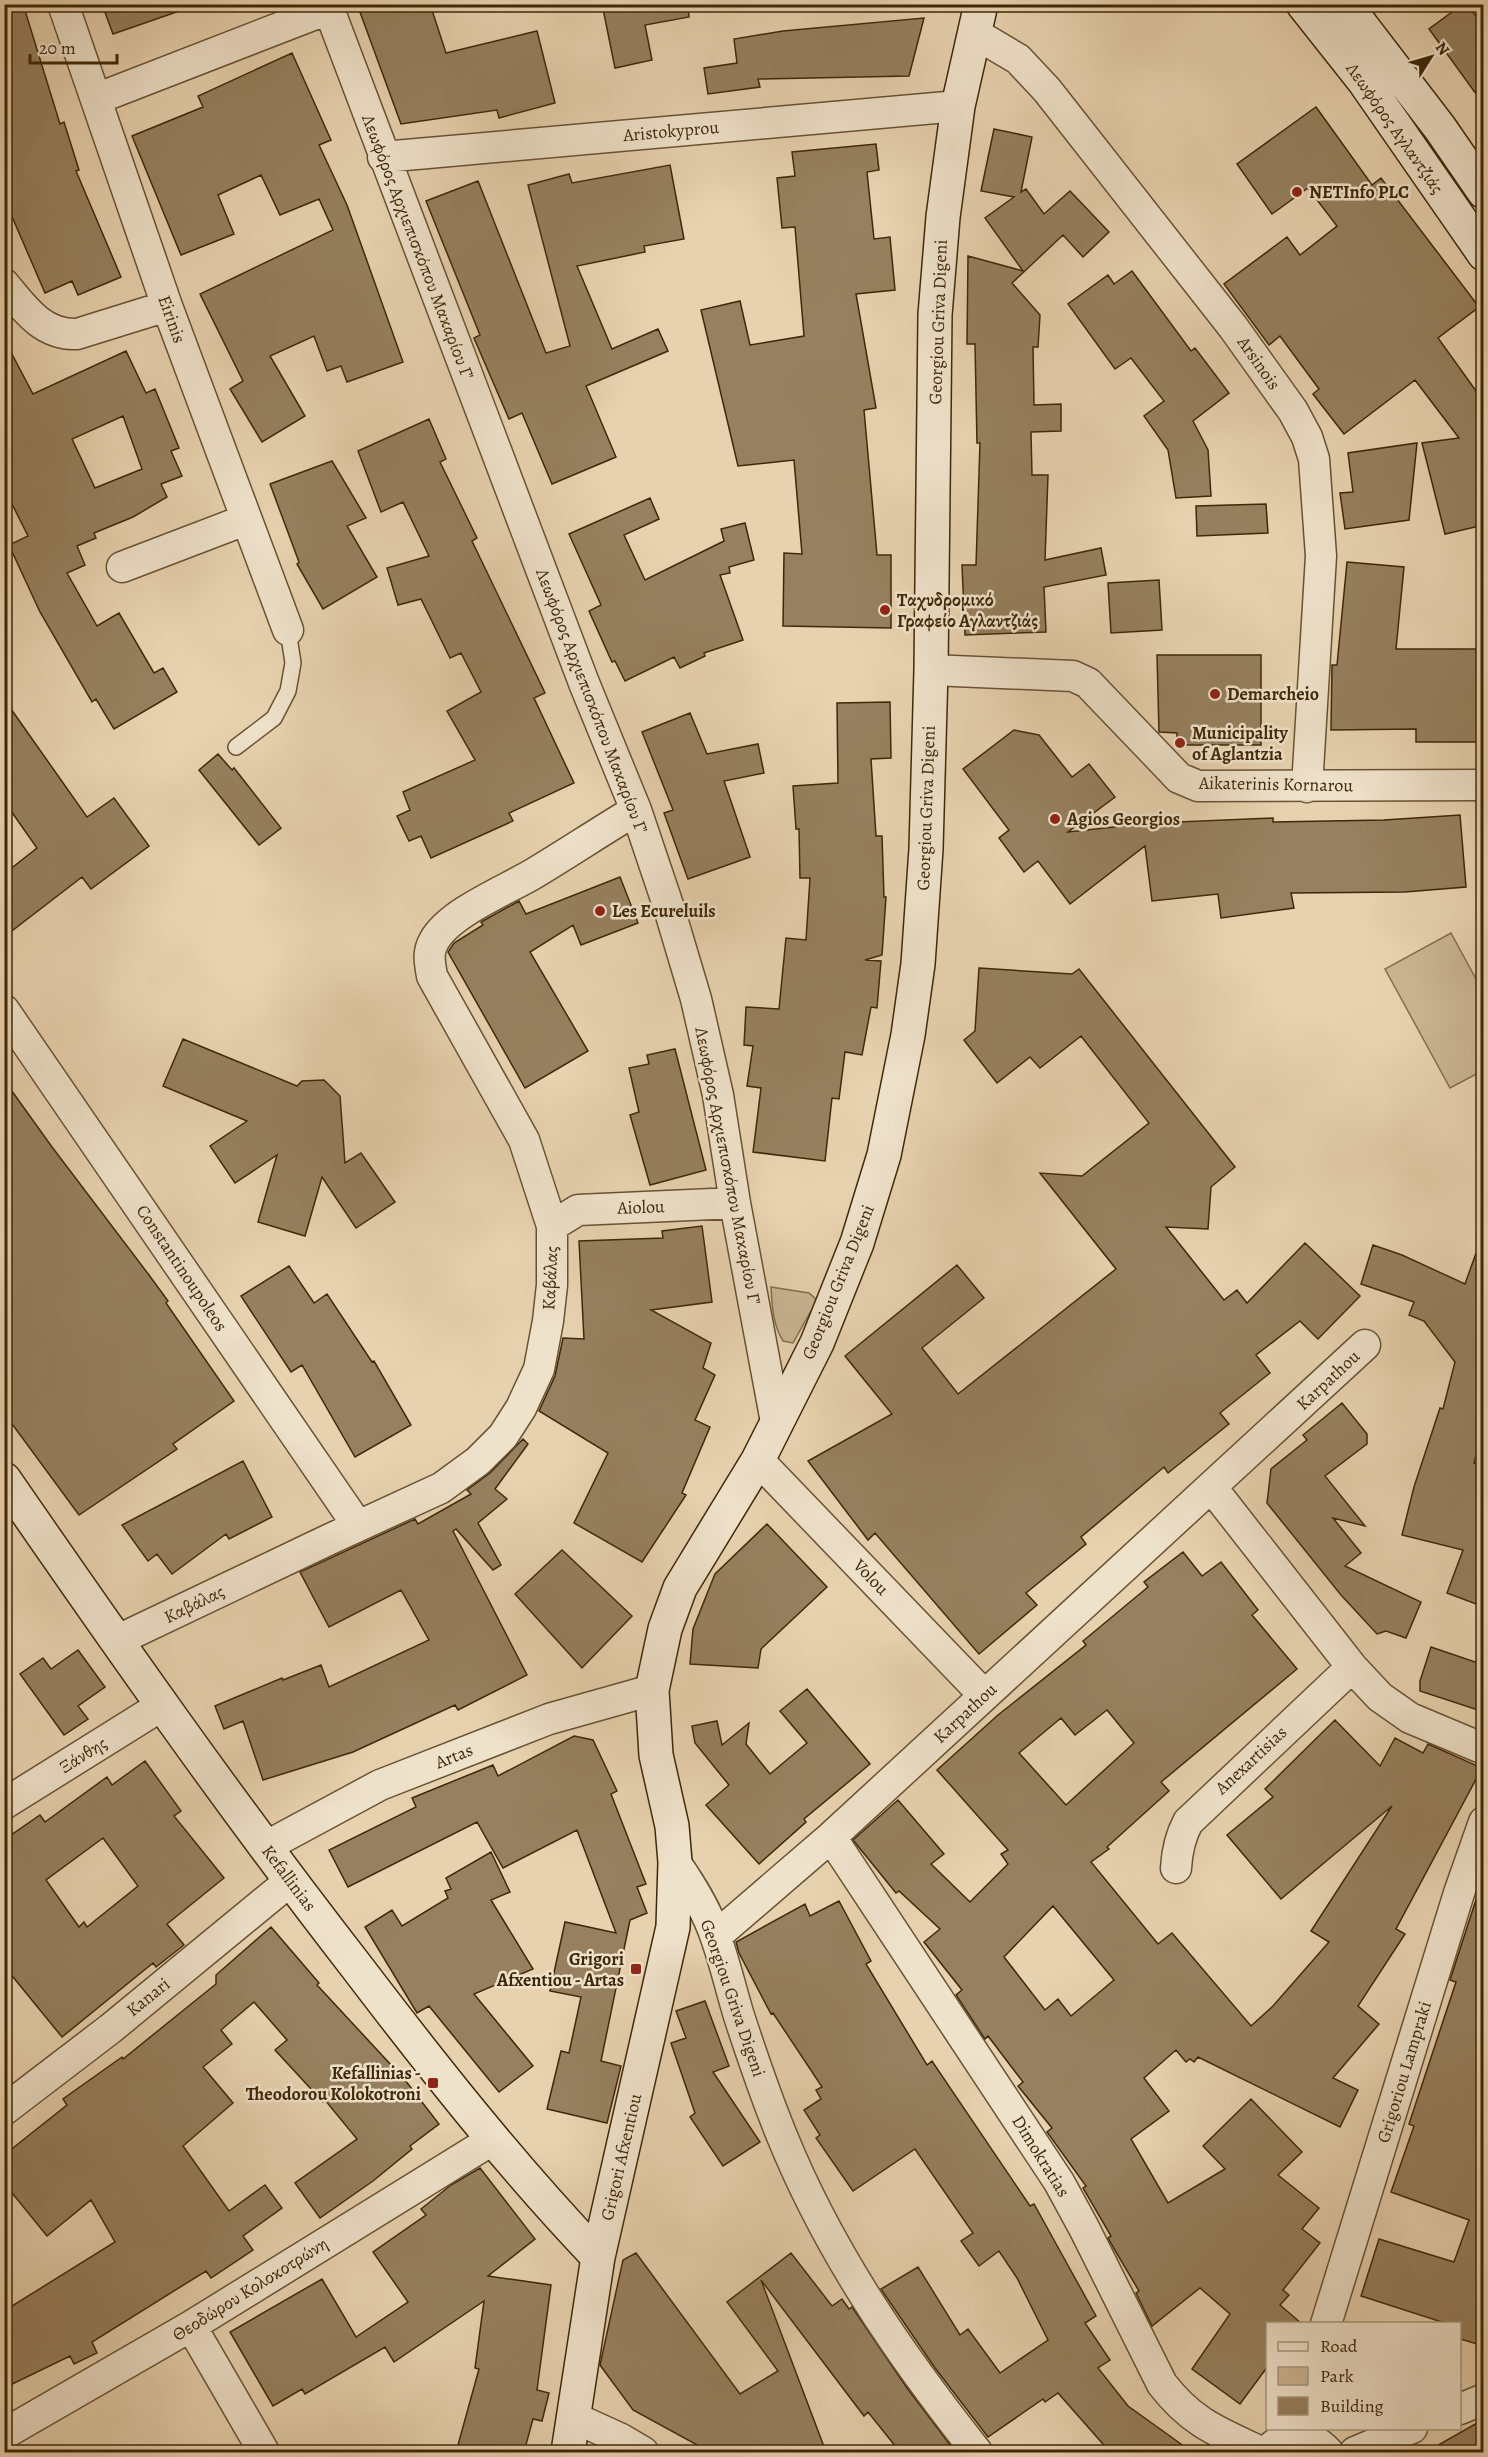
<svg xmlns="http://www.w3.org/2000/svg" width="1488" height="2457" font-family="Alegreya,serif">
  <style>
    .green { fill: #cab593; stroke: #846e4e; stroke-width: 1.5 }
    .building { fill: #96805f; stroke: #3f2808; stroke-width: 1.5; fill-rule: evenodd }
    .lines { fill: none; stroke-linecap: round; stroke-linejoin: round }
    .lane-casing { stroke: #695232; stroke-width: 18 }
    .street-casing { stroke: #695232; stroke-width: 33 }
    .secondary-casing { stroke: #3f2808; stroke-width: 36 }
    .lane { stroke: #efe2cb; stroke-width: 15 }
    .street { stroke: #efe2cb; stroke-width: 30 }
    .secondary { stroke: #efe2cb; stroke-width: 33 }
    .poi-dot { fill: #8f2418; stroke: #efe2cb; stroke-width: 2 }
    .labels { text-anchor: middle; stroke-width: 5; stroke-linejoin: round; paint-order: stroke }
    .street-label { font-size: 18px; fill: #3f2808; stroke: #efe2cb }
    .poi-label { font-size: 18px; font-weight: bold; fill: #3f2808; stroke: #efe2cb; text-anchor: start }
  </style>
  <rect width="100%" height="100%" fill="#e7d2af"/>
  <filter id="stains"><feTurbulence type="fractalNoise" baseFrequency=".00333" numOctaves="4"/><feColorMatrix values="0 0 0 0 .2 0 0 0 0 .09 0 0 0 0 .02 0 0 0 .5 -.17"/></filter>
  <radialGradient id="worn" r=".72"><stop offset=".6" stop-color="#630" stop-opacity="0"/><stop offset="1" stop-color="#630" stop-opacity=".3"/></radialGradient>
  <path class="green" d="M1451,933L1483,992L1484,1070L1450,1088L1385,969Z
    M771,1287L809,1293L817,1300L793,1343L783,1341C773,1325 772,1306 771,1287Z"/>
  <path class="building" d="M4,4H23L60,124L64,122L79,170L76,171L121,277L78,295L72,281L45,293L4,198Z
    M102,4H187L188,8L113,34Z
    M357,4H430L446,53L537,31L555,103L499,118L497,110L401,124Z
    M602,4H688L689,17L645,25L652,60L615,68Z
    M1463,4H1467L1484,27V105L1429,29Z
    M924,18L909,76L758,79L760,87L708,94L704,68L737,63L734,39L783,31Z
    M292,53L331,140L319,145L347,205L403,362L347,382L341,366L327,371L314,336L270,356L305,416L262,442L230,389L243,381L200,294L333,230L319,199L280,215L261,175L218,195L234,234L181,255L132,136L203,107L198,96Z
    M1316,107L1372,185L1381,178L1479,307L1438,338L1484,402V525L1445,534L1422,443L1459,438L1415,380L1344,434L1313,394L1319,389L1280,336L1269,345L1224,284L1287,237L1300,255L1337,226L1308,188L1272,214L1237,164Z
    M994,129L1032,137L1021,192L1026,189L1044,214L1070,191L1109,232L1083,257L1063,235L1012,283L1040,315L1038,347H1033L1034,405L1061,404V431L1031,432L1032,475H1048L1045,560L1101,548L1106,575L1044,587L1046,632L965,635L962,565H976L980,443H977L975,344H967L968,256L1023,271L985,218L1014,197L981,191Z
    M876,144L879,170L867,172L874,239L890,237L895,290L856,294L876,408L864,410L877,555H891V628L783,626L784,553L802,554L794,460L738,466L701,310L740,301L750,345L804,336L795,227L782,228L777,178L795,176L792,152Z
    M670,165L684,239L644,246L645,252L577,266L612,349L658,329L668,351L586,386L616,457L552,484L522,413L509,419L474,338L480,335L426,201L478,181L546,353L570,346L528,185L569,174L572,183Z
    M1132,271L1191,351L1195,348L1229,393L1193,421L1208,450L1211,496L1176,498L1168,450L1144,416L1164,401L1131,358L1115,369L1068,304L1108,275L1114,284Z
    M4,339L33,394L126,351L146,393L155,389L179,448L171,451L182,476L161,484L167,497L133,517L94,533L96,538L77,546L85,565L67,573L97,626L119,613L154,673L163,668L177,692L114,729L96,699L92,702L40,612L9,545L28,536L4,488ZM123,416L142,469L95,488L72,439Z
    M429,419L446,459L440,462L477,538L472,541L545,693L534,698L574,783L509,813L513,821L431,858L421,836L409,841L397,816L410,810L403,792L475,760L447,711L481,692L461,653L450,658L421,599L398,605L387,568L429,556L403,502L381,512L358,451Z
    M1417,443L1409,520L1345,529L1340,493L1353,492L1348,453Z
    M332,461L366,518L347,526L377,577L323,609L297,564L299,562L270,484Z
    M650,498L659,519L624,535L645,580L724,541L721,529L745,523L754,560L729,567L730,573L720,575L743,640L704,653L705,656L680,668L674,657L625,681L615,661L612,662L589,611L601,605L569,534Z
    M1266,504L1268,533L1197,536L1196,506Z
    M1347,562L1404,567L1396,649H1484V742H1416V729L1331,730L1332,665H1337Z
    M1159,580L1162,630L1111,633L1108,583Z
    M1157,655H1261V745H1177V733L1159,732Z
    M4,699L87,817L114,798L149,846L91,889L82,877L4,937V874L37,848L4,801Z
    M890,702L891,758L871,759L876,836H882L884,897H886L882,955L865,960L881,961L877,1008L871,1007L862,1055L845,1052L839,1099L832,1098L825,1161L753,1152L761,1088L747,1086L753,1046L744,1045L746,1007L779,1009L786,938L806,940L810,878H800L799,829H796L793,786L838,783L837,703Z
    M690,713L707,754L758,744L764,773L724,781L750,857L688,879L664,813L673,810L642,732Z
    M1014,730L1039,735L1072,777L1089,764L1115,797L1068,832L1179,820L1178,822L1273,818V822L1384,820L1460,815L1466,887L1405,892L1291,893L1294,908L1221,918L1218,894L1152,901L1145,846L1070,904L1038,861L1024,872L999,838L1009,830L963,769Z
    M218,754L232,770L234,768L281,828L259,845L199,770Z
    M620,877L638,923L581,945L573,925L530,952L588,1051L525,1088L448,952L454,943L483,925L481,922L519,901L526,914Z
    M979,968L1072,974L1079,969L1235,1167L1211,1187L1208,1229L1166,1227L1224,1300L1237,1290L1247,1303L1305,1243L1360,1296L1318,1339L1300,1321L1256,1355L1270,1373L1220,1413L1229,1424L1168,1473L1164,1467L1081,1537L1086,1544L1026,1593L1037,1605L979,1654L875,1533L868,1540L808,1461L892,1414L845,1356L957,1265L984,1298L922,1348L958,1394L1116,1269L1040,1173L1082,1176L1149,1123L1081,1036L1040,1068L1030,1057L997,1083L964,1040L975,1031Z
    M183,1039L297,1086L302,1081L324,1080L340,1096L345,1163L361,1153L395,1202L356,1228L322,1177L305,1236L258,1222L277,1155L235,1183L210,1146L247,1121L163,1086Z
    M675,1049L706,1170L650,1185L630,1115L639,1112L629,1068L649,1064L647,1055Z
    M4,1080L52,1147L149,1275L168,1301L166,1303L234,1401L173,1444L177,1449L79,1515L4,1413Z
    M702,1226L712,1302L651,1310L711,1343L703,1368L715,1375L695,1420L710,1427L682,1493L686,1495L642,1562L574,1523L608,1453L539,1411L555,1376L563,1338L584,1339L579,1241L663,1238L662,1231Z
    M1480,1242L1484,1243V1427L1474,1463L1484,1466V1607L1447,1593L1463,1550L1402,1535L1414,1487L1440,1408L1443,1409L1455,1362L1424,1321L1409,1315L1414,1302L1361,1284L1373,1245L1402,1255L1465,1284Z
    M289,1266L314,1303L327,1294L372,1362L374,1361L411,1425L355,1457L302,1365L291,1372L241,1296Z
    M1342,1403L1367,1434V1444L1325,1476L1365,1526L1333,1518L1361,1553L1345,1566L1421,1602L1406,1638L1386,1631L1377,1634L1341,1595L1267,1503L1271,1469L1307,1440L1303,1435Z
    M523,1439L528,1444L495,1489L507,1499L478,1523L501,1565L493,1570L456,1529L453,1531L527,1675L458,1710L455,1705L353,1752L263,1780L243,1721L224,1729L215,1706L282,1678L283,1680L321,1665L329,1687L429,1640L401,1590L329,1627L300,1572L415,1519L418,1524L471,1494L467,1490L490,1473Z
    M243,1461L272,1517L229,1539L226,1534L172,1574L157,1554L148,1561L122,1525Z
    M767,1524L827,1587L761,1649L758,1668L690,1664L693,1629L715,1574Z
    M562,1550L632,1616L582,1668L515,1594Z
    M1183,1552L1202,1576L1221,1562L1258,1610L1252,1615L1297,1669L1161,1782L1169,1791L1107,1847L1109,1849L1091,1862L1158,1944L1172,1933L1251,2026L1273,2006L1329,1942L1311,1931L1392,1806L1281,1899L1227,1835L1273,1797L1265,1789L1335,1720L1380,1766L1395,1738L1423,1753L1428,1744L1482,1768L1396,1929L1405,1934L1358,2006L1379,2024L1333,2078L1358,2090L1340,2127L1198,2057L1194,2062L1190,2059L1186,2062L1176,2050L1144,2078L1169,2111L1131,2139L1168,2203L1225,2169L1203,2146L1251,2099L1302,2152L1278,2175L1319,2208L1302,2229L1320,2243L1283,2290L1289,2295L1280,2305L1302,2324H1268V2366L1240,2404L1192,2369L1230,2314L1200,2288L1152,2326L1136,2293L1139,2291L1116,2252L1108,2238L1111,2236L1083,2188L1086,2186L1047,2132L1052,2128L1018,2086L1023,2082L988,2036L985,2039L956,1995L962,1990L924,1942L940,1929L899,1891L896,1893L853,1840L898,1800L944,1854L931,1864L970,1902L1008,1864L1001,1854L1008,1850L937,1770L998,1715L1086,1645L1083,1641L1148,1587L1144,1582ZM1107,1710L1134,1743L1066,1805L1019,1753L1061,1718L1075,1735ZM1053,1906L1114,1980L1071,2016L1058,1999L1045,2010L1004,1957Z
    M1431,1647L1484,1665V1712L1420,1691V1681Z
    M78,1650L105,1687L78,1706L88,1719L64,1735L20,1674L43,1658L51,1669Z
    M807,1689L870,1764L804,1819L806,1822L759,1864L706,1805L729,1785L695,1743L692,1726L717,1721L722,1745L749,1723L746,1744L770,1774L807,1743L780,1711Z
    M574,1736L593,1740L617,1791L611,1794L646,1884L637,1887L647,1913L630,1920L601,2061L621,2066L607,2123L547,2109L561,2051L569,2053L581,1997L550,1991L565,1922L616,1933L577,1830L503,1868L477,1822L348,1887L329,1850L416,1807L412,1798L493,1765L498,1776Z
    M145,1761L181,1811L174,1816L224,1878L167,1924L184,1945L156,1967L153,1963L62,2037L4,1966V1840L40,1815L45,1822L107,1777L112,1785ZM103,1838L138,1886L87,1927L84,1922L79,1927L46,1880Z
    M491,1852L510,1892L491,1900L533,1969L474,1994L533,2066L499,2092L429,2006L417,2013L365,1927L392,1910L402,1926L448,1898L445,1891L451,1889L446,1878Z
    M1484,1875V2346L1460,2339V2324H1448L1361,2296L1379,2239L1454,2262L1469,2220L1391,2192L1414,2126L1409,2124L1456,1982L1450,1980Z
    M839,1901L871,1961L866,1964L927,2065L932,2061L1030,2206L1034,2204L1060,2251L1096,2316L1085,2323L1110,2360L1098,2368L1128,2406L1192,2452H1110L1058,2393L1045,2402L1043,2399L988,2437L935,2368L883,2292L881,2289L918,2267L960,2335L968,2329L1000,2373L1048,2340L1017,2278L999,2251L979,2266L961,2241L973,2233L915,2149L853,2191L816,2138L820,2135L804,2110L821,2099L816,2090L822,2087L773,2013L771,2014L739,1953L736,1942L805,1904L810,1916Z
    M271,1927L319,1983L317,1985L405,2080L439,2124L410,2146L412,2149L373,2181L320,2218L295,2183L357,2139L325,2100L323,2102L275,2050L287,2040L254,2002L221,2030L232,2044L203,2067L233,2103L183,2146L229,2211L265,2185L282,2208L243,2236L253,2250L211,2278L206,2271L92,2342L97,2353L74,2364L70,2356L4,2388V2311L115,2242L91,2200L47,2236L4,2183V2155L67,2105L63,2099L122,2057L123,2059L216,1984V1975Z
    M705,2001L729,2066L713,2072L760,2142L723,2166L690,2117L695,2113L671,2043L686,2038L676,2011Z
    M480,2168L535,2239L488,2276L551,2285L537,2390L549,2393L542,2421L533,2419L524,2452H487L458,2445L479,2369L475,2368L484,2301L394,2362L385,2347L305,2394L302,2389L273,2406L230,2332L322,2279L356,2337L408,2302L373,2252L426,2215L421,2209L451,2185Z
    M636,2253L740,2394L778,2371L727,2302L791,2253L832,2306L842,2299L849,2309L852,2307L907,2388L954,2450L950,2452H900L868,2412L864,2416L761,2280L826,2452H703L701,2447L633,2410L600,2365L623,2260Z
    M1484,2419V2452H1426Z"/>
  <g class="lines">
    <defs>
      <path id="lane" d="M236,747L274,718L288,691L293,663L288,630"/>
      <path id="street" d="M63,4L167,306L288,630
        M327,4L584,683L636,810L668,905L696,999L718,1095L735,1203L776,1422
        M974,33L1018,59L1047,90L1233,327L1293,411L1307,437L1314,459L1321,556L1307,787
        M96,99L328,9
        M383,157L958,106
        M4,284C25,309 42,335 77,334L167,306
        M122,567L245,520
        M931,670L1073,676L1088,683L1179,778L1198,786L1484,785
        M4,1010L358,1526
        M552,1226L578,1210L735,1203
        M758,1460L984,1695
        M1212,1488L1352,1667L1380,1697L1410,1718L1484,1749
        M116,1641L328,1540L441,1488L478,1461L503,1436L521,1408L539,1369L548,1321L552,1285V1226L524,1140L432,976C430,963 427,953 434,941C449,913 506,890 533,874C568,853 601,831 636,810
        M4,1804L161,1706
        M831,1837L1059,2182L1084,2228L1162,2384C1192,2423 1218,2432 1261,2452
        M265,1847L380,1785L549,1719L652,1690
        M675,1862C691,1885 707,1910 716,1938C725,1963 731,1990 739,2016C752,2056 766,2097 782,2136C829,2252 900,2355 977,2452
        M1176,1868C1177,1851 1180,1837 1188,1822L1352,1667
        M716,1936L831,1837L1365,1345
        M4,2110L110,2029L290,1881
        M1326,2324L1459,1893L1484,1822
        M191,2326L264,2452
        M1460,2409L1484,2399
        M575,2418L621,2439L643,2452
        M4,2434L191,2326L492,2140
        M1267,2452C1284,2431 1311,2433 1328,2452
        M1355,2452L1412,2428"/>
      <path id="secondary" d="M1303,4L1364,81L1484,254
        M1345,4L1440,128L1484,192
        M4,1479C118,1644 233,1808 356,1966C433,2067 511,2166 598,2257
        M568,2452L598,2257L673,1927L675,1862L672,1826L656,1755L652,1690L665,1629L680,1588L758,1460L817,1343L857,1243L884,1155L908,1035L918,964L926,849L931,670L935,315L943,217L958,106L981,4"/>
    </defs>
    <use href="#lane" class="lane-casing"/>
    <use href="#street" class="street-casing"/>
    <use href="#secondary" class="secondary-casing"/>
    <use href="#lane" class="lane"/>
    <use href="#street" class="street"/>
    <use href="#secondary" class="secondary"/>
  </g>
  <g class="poi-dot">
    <circle cx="1297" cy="192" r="6"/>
    <circle cx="885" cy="610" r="6"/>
    <circle cx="1215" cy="694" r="6"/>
    <circle cx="1180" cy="743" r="6"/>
    <circle cx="1055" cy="819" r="6"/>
    <circle cx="600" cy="911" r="6"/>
    <rect x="630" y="1963" width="12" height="12" rx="3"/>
    <rect x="427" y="2077" width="12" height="12" rx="3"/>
  </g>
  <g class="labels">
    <g class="street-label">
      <text transform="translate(1395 128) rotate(55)" y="6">Λεωφόρος Αγλαντζιάς</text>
      <text transform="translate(671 131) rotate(-5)" y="6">Aristokyprou</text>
      <text transform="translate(418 247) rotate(69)" y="6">Λεωφόρος Αρχιεπισκόπου Μακαρίου Γ'</text>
      <text transform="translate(172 319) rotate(70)" y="6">Eirinis</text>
      <text transform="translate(938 322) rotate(-88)" y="6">Georgiou Griva Digeni</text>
      <text transform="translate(1259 363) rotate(55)" y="6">Arsinois</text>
      <text transform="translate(592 701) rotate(69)" y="6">Λεωφόρος Αρχιεπισκόπου Μακαρίου Γ'</text>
      <text transform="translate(1276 784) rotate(1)" y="6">Aikaterinis Kornarou</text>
      <text transform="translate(926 808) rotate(-88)" y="6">Georgiou Griva Digeni</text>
      <text transform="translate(728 1166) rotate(79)" y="6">Λεωφόρος Αρχιεπισκόπου Μακαρίου Γ'</text>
      <text transform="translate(641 1207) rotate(-2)" y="6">Aiolou</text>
      <text transform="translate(182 1268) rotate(56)" y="6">Constantinoupoleos</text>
      <text transform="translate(550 1278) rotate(-87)" y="6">Καβάλας</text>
      <text transform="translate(838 1282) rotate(-68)" y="6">Georgiou Griva Digeni</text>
      <text transform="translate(1328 1380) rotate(-43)" y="6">Karpathou</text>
      <text transform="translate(871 1577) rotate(46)" y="6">Volou</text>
      <text transform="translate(194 1604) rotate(-26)" y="6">Καβάλας</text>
      <text transform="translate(965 1713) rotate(-43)" y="6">Karpathou</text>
      <text transform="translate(83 1755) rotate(-32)" y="6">Ξάνθης</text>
      <text transform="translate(454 1756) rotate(-22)" y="6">Artas</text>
      <text transform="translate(1251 1760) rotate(-43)" y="6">Anexartisias</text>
      <text transform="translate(289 1878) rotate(53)" y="6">Kefallinias</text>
      <text transform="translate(148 1997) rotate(-39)" y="6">Kanari</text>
      <text transform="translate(733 1998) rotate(71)" y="6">Georgiou Griva Digeni</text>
      <text transform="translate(1404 2072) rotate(-73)" y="6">Grigoriou Lampraki</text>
      <text transform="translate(1041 2156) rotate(58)" y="6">Dimokratias</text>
      <text transform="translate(621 2157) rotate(-77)" y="6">Grigori Afxentiou</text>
      <text transform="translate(250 2289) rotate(-32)" y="6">Θεοδώρου Κολοκοτρώνη</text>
    </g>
    <g class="poi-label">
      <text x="1309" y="198">NETInfo PLC</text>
      <text x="897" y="606">Ταχυδρομικό<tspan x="897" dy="21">Γραφείο Αγλαντζιάς</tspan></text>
      <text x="1227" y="700">Demarcheio</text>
      <text x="1192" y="739">Municipality<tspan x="1192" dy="21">of Aglantzia</tspan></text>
      <text x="1067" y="825">Agios Georgios</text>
      <text x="612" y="917">Les Ecureluils</text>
      <text x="624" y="1965" text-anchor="end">Grigori<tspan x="624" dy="21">Afxentiou - Artas</tspan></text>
      <text x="421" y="2079" text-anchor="end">Kefallinias -<tspan x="421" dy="21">Theodorou Kolokotroni</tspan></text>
    </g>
  </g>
  <rect width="1488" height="2457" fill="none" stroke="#e7d2af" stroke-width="24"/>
  <rect x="6" y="6" width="1476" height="2445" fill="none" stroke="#3f2808" stroke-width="3"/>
  <rect x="12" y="12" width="1464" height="2433" fill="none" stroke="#3f2808" stroke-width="1.5"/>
  <rect x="1266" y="2322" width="195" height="108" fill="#efe2cb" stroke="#a9987d" stroke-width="1.5"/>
  <rect x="1278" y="2342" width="30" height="9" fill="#efe2cb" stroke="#a9987d" stroke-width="1.5"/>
  <text x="1320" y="2352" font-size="18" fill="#3f2808">Road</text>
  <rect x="1278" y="2367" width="30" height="18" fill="#cab593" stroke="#a9987d" stroke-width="1.5"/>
  <text x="1320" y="2382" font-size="18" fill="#3f2808">Park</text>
  <rect x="1278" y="2397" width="30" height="18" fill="#96805f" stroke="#a9987d" stroke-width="1.5"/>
  <text x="1320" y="2412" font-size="18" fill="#3f2808">Building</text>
  <g transform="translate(1431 57) rotate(53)" stroke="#efe2cb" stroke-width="4.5" paint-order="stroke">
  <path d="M0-4.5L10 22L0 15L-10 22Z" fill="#3f2808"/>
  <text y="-9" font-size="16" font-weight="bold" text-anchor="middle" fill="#3f2808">N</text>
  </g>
  <path d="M30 54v9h87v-9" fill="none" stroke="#3f2808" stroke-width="3"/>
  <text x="39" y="54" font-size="18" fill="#3f2808" stroke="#efe2cb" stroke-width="4.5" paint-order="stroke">20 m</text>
  <rect width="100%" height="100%" filter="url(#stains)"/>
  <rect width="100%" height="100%" fill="url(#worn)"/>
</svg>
